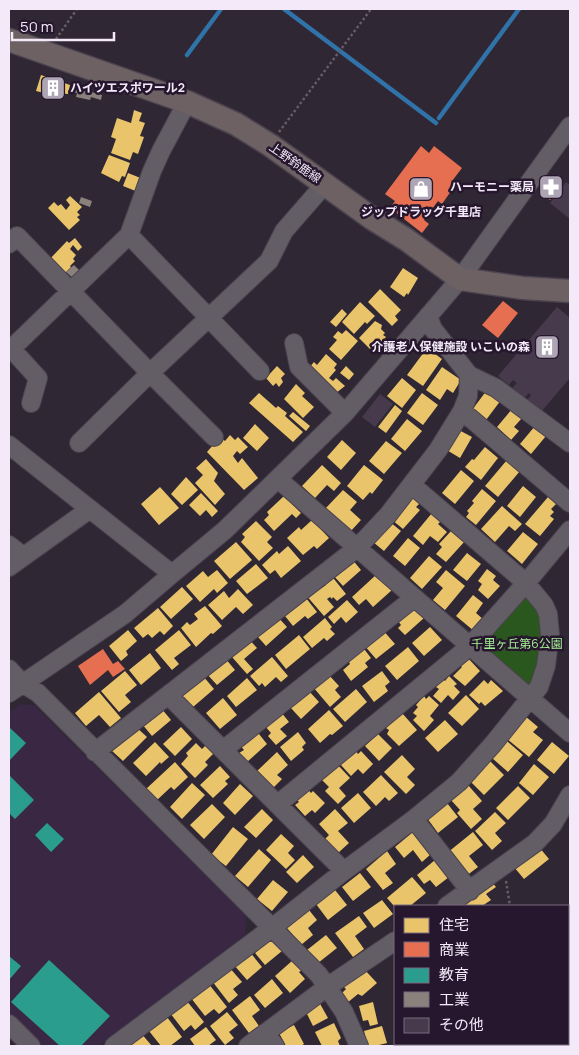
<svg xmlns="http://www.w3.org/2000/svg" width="579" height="1055" font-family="Manrope,'Noto Sans JP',sans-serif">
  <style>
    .built { fill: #392743 }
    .green { fill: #2a571d }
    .homes { fill: #e9c46a }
    .shops { fill: #e76f51 }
    .schools { fill: #2a9d8f }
    .industry { fill: #8a817c }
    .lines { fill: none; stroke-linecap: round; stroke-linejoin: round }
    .stream { stroke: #3073a9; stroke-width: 4.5 }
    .building { fill: #473a4d }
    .minor-casing { stroke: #4b434f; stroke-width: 20 }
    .major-casing { stroke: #4b434f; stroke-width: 25 }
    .path { stroke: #655e68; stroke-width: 2.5; stroke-dasharray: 2.5 2.5; stroke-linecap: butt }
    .minor { stroke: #635d66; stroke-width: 18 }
    .major { stroke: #6d6163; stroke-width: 22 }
    .labels { text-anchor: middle; stroke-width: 5; stroke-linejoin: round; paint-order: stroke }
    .poi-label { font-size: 12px; font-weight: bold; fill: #f3e9f9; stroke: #26172e; text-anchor: end }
    .street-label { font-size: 12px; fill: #f3e9f9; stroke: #26172e }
    .park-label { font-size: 12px; fill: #a2ef90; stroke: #26172e }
  </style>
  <rect width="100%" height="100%" fill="#2f2733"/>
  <path class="built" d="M21,704L34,705L246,916L245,935L99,1046H42L9,1013V713Z"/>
  <path class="green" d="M531,597L540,615L543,639L534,685L524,683L487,651L486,641L521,599Z"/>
  <path class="homes" d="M41,75L70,85L68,94L57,93L56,96L36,91Z
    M134,110L142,113L139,121L145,123L140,136L144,137L138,154L133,152L130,160L111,153L116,139L111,137L117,118L131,123Z
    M109,155L130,163L125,177L122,176L119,182L101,173Z
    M128,173L143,179L138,192L123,186Z
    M70,196L82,207L77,212L80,215L77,217L80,220L69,230L48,208L54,202L58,206L61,204L66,210L70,205L66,200Z
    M75,238L82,247L78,251L73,245L70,249L76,255L73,259L75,261L70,266L71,267L62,276L47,262L67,241L69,243Z
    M403,268L418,278L408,295L407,293L404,297L390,287Z
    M380,289L401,310L395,316L398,320L392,326L368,302Z
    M360,302L375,316L367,324L365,322L354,334L342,322Z
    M342,309L347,314L336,327L330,322Z
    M375,321L382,325L381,329L385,333L383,335L386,337L381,343L378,340L381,336L370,349L359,338Z
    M346,330L358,341L341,360L329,349L337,340L333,337L338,331L342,334Z
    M427,348L442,359L423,386L407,375Z
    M326,354L337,364L334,368L336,370L329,378L333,381L336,378L345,386L336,393L308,369L314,362L317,365Z
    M277,366L285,374L281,378L283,382L279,387L276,383L273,386L266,378Z
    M346,366L354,374L349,380L340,373Z
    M442,367L461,380L453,393L447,389L440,400L426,390Z
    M402,378L416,390L402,408L387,396Z
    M296,384L305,393L302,396L314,407L303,418L284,399Z
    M487,390L501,400L486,420L472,410Z
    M259,393L276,408L278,406L287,413L285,416L303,432L293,442L249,403Z
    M422,393L438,405L423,425L407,413Z
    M395,405L402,411L386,433L378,427Z
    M512,409L522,418L514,427L519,431L511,440L497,427Z
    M293,412L310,426L306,431L289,416Z
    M407,419L422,431L405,451L391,439Z
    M255,424L269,438L257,451L243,438Z
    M535,426L546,436L531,454L520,444Z
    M457,429L472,437L460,458L445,449Z
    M230,435L235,440L238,437L248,447L240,454L237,451L233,456L238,463L242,458L258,478L244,490L207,452L220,437L225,441Z
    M342,440L356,453L341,470L327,457Z
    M386,441L402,453L384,474L369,461Z
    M485,447L498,458L481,480L465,467L472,459L474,460Z
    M206,459L218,473L214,481L225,494L215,505L195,483L203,475L196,468Z
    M507,460L520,471L498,497L485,486Z
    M322,465L341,483L334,491L327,485L315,498L302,486Z
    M364,465L383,480L372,494L370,492L363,500L347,486Z
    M461,470L474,481L455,504L442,493Z
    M186,477L198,490L182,505L171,494Z
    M523,486L536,497L520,517L507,506Z
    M160,487L179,508L159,525L141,504Z
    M482,489L496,501L476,525L466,517L469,513L467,511L474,503L472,501Z
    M343,490L357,502L350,510L361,520L350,532L325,509Z
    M201,493L218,511L212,517L206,510L200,516L189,505Z
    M412,494L421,502L416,507L420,510L403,529L391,519Z
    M284,496L301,513L296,518L292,514L274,531L264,520L269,515L267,512Z
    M548,497L556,504L551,509L554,512L550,516L554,519L540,536L525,524Z
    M502,506L522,524L515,531L509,526L495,542L481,529Z
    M432,513L441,521L438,524L447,532L438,542L430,536L423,545L413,536Z
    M312,520L329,538L317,549L314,546L303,555L287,538L299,527L301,530Z
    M256,521L272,537L267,542L273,548L259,561L241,542L245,537L242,534Z
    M390,522L401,531L384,551L373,542Z
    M452,530L465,541L446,562L436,554L442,547L439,544Z
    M523,532L538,544L522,564L507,551Z
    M408,538L420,548L405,566L393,556Z
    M236,542L252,560L230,579L214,561Z
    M288,546L301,561L281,578L275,570L270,574L262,565L277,551L279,554Z
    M467,553L481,564L467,581L453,570Z
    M429,556L442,567L422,589L410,578Z
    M351,558L361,570L343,586L332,574Z
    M256,564L268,578L247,594L236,581Z
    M487,569L496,576L493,580L500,586L488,599L478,590L482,584L478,581Z
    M217,570L228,583L217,593L214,589L200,602L186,586L203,571L208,577Z
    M446,570L465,586L445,610L433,600L443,588L436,582Z
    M330,574L346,594L337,601L333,597L332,599L330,597L327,599L334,607L324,616L305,594L316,585L320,589L326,585L322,581Z
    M377,574L392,590L373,607L366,599L359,605L352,597Z
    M182,587L193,599L171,619L160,607Z
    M238,589L253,605L243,614L236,607L222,620L208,605L224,591L229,598Z
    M473,595L483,603L476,613L484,620L474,631L456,616Z
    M306,598L317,612L308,619L305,616L293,626L285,616L289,613L286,610Z
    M347,600L358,612L346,623L341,617L334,624L328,617Z
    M412,605L424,618L405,635L398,628L401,625L398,621Z
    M205,606L222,626L213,634L211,633L196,647L181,628L187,622L190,625L198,619L194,614Z
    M158,608L173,626L164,635L160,631L152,638L148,634L143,638L134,628Z
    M276,615L287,627L266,646L258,637L265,630Z
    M325,618L332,627L330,629L335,634L327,641L324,638L312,648L303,637Z
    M430,627L442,640L424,656L412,643Z
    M382,629L395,644L376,659L364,645Z
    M128,630L137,641L126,651L128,655L121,661L109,646Z
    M179,630L191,645L174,658L179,664L172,670L155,650Z
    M299,635L310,649L286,669L275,655Z
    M248,638L257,648L244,659L253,669L247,674L232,657Z
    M361,645L371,658L365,663L368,667L351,681L343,670L350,664L349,662L357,655L354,651Z
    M408,647L419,661L397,680L385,666Z
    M150,653L161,668L141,685L129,670Z
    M466,656L480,671L465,686L453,676L462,667L459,664Z
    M272,657L288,676L281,682L276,677L265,687L262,683L259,686L250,676Z
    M225,658L235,670L217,685L206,673Z
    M125,671L137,685L125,695L131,702L119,712L101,691Z
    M382,671L390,682L385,686L388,691L374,702L362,686Z
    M328,674L339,686L335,690L341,697L330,707L313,687Z
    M203,676L214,689L193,707L182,695Z
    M449,676L457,684L454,686L460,692L453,700L448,695L441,703L433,696L439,689L436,687L443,679L445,681Z
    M247,678L257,690L236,707L227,696Z
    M484,680L488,684L491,680L503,691L485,706L481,702L479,704L469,695Z
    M356,689L367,702L345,722L333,709Z
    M308,690L319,702L301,719L290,707Z
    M99,692L121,718L110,727L99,715L86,726L75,713Z
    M466,695L479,709L462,726L448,713Z
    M424,696L426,699L429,696L439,705L430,716L434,720L424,731L413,720L417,716L413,713L418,707L416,705Z
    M223,698L237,715L220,729L206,713Z
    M161,708L171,720L152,736L142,724Z
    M329,710L343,726L332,735L330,734L320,743L308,729Z
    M281,712L289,722L280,729L287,736L276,745L268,736L271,733L265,726Z
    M402,713L417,730L399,746L387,734L389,730L386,728Z
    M525,716L538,727L533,732L543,740L529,757L506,738Z
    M445,720L458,734L438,752L425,738Z
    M135,726L147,737L123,761L111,750Z
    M181,727L192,739L175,756L163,744Z
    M255,729L267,744L247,762L239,753L244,750L238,743Z
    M298,732L306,743L302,747L304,750L291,761L280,747Z
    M378,734L392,748L379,761L365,746Z
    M507,741L523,755L508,772L492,758Z
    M155,742L169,757L161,764L160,762L146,776L133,763Z
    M552,742L569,756L554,774L537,760Z
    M196,743L202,749L208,743L216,751L205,762L208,765L195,778L181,764L188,756L186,753Z
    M355,750L358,754L361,751L373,764L363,774L358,769L351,776L340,764Z
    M277,752L288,765L277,775L282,779L272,789L256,772Z
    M402,755L415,769L407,777L415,785L406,794L384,772Z
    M490,761L504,775L484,795L470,781Z
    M175,762L188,777L174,790L171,787L157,800L146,789Z
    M336,763L350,778L339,788L346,796L338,804L325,791L329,787L321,779Z
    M534,764L549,777L533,795L519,783Z
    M220,766L230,777L225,781L228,784L213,798L200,785Z
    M381,775L398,793L389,801L385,797L376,806L363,792Z
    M192,783L205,795L182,819L170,807Z
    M240,784L253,796L235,815L223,803Z
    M468,785L482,801L473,809L482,819L471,829L457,813L460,810L451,800Z
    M518,786L530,798L508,820L496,808Z
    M306,787L311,793L313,791L325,803L315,813L312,810L305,816L295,805L299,802L295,798Z
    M358,793L371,808L354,823L341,808Z
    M447,803L458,817L438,833L427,818Z
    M212,804L225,817L204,839L190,825Z
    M262,809L273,820L256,838L244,827Z
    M335,809L348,823L338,831L349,843L338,853L325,839L329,835L319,824Z
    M495,812L506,823L495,833L502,841L492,850L475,831Z
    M233,827L248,839L226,866L211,855Z
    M413,832L431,854L422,862L413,850L404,858L395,847Z
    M473,832L483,845L469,856L478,867L466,876L447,853Z
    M281,834L294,846L288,853L295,860L286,869L266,850Z
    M539,847L549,859L524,879L514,867Z
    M259,849L271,860L248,887L235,876Z
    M387,851L396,864L385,873L393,883L383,890L366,869Z
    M303,855L314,867L297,883L286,872Z
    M435,860L449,877L436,887L430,880L424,884L417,875Z
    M360,873L371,887L353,901L342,887Z
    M412,877L426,893L410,906H394L387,898Z
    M273,880L288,892L272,911L257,899Z
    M491,881L496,887L486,894L491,900L482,906H456Z
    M335,890L347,905L328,920L316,904Z
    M382,900L393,914L374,928L363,913Z
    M309,910L317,920L308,928L313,935L301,945L287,928Z
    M359,916L367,927L355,936L364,949L353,957L335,933Z
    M326,935L337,948L318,963L307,950Z
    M272,939L282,951L265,965L255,953Z
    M249,951L262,967L247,980L234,965Z
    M293,960L302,970L299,972L305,979L290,993L275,976Z
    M229,967L242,982L233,989L238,995L229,1003L212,981Z
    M363,968L377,983L362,996L358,994L347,1003L340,995L346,989L343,986Z
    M272,979L283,993L265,1008L254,995Z
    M208,983L227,1007L219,1014L214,1009L205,1016L191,998Z
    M250,996L260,1010L252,1016L259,1026L249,1033L232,1010Z
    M186,1000L204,1022L195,1030L191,1025L184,1031L170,1013Z
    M319,1002L328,1018L313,1026L305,1010Z
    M373,1002L378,1024L370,1026L368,1020L363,1021L359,1006Z
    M227,1012L238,1025L229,1032L234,1038L225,1045L210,1026Z
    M167,1017L182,1037L170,1046H161L149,1031Z
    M334,1023L341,1038L338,1041L340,1046H322L315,1032Z
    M294,1025L304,1044L301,1046H286L279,1033Z
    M382,1026L387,1043L375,1046H368L364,1031Z
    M206,1027L216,1040L208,1046H195L190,1039Z
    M140,1032L152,1046H129L126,1043Z"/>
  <path class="shops" d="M421,146L429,153L434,146L462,168L452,181L456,184L442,204L438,201L424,220L429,224L422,233L390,208L395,201L385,194Z
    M551,175L562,183L550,200L539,191Z
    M503,301L518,313L498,338L482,325Z
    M103,649L113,664L118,661L125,669L113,677L108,670L90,685L78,666Z"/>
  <path class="schools" d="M10,728L26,743L9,761V729Z
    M9,775L34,800L15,819L9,813Z
    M47,823L64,839L51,852L35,835Z
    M9,956L21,966L9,980Z
    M49,960L110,1016L81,1046H60L11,1002Z"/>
  <path class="industry" d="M74,87L102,95L101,100L91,97L90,100L76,97L77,93L73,92Z
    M81,197L92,201L90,207L79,203Z
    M74,265L81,272L74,279L66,272Z"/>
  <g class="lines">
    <path class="stream" d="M284,9L436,123
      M187,55L221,9
      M439,118L519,9"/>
  </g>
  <path class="building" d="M566,182L570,185V219L550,203Z
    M557,307L570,318V378L540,413L526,401L531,395L529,393L524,398L512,388L517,383L513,380L509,385L498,376Z
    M380,394L393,404L375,427L362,417Z"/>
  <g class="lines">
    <defs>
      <path id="minor" d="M129,235L260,371
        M9,244L17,236L150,373L269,261L284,231L325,184
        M428,316L433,329L469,375L496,388L570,443
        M294,343L299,367L345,413
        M9,346L38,378L31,403
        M11,349L129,235L152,171L161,151L187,102
        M462,411L570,503
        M79,443L150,373L214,437
        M9,445L172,574
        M278,479L570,733
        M9,545L23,556
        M9,567L90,509
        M9,669L22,683L38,693L319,975L344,1012L359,1046
        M9,693L125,614L172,574L225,530L345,413L460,279L570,126
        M168,695L344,871
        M223,750L414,598
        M95,752L357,548L388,515L438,450L462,411L468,396L469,375
        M278,804L469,647L526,583L570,530
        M414,819L470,891
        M447,906L535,843L553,824L570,795
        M9,1024L31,1046
        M265,1033L275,1046
        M114,1046L273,927L344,871L414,819L459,782L493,744L539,687L546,666L550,634L548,614L544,605L526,583L412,485
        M248,1046L327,987L395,941"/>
      <path id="major" d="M9,40L187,102L236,124L270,145L373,219L407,240L460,279L523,288L570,291"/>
    </defs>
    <use href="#minor" class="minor-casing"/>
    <use href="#major" class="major-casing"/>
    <path class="path" d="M56,39L77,9
      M279,132L371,9
      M506,881L510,906
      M522,1044V1046"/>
    <use href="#minor" class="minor"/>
    <use href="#major" class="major"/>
  </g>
  <defs>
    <symbol id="building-square" viewBox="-11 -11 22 22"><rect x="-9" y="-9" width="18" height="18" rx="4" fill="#aea5b4" stroke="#26172e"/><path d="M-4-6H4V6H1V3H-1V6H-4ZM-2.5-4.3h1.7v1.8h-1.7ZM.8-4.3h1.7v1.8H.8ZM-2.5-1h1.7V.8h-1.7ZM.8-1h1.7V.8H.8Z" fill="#fff"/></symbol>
    <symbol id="pharmacy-square" viewBox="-11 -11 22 22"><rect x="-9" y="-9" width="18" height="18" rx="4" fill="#aea5b4" stroke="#26172e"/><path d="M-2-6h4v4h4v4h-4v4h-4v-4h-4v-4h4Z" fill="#fff"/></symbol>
    <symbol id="shop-square" viewBox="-11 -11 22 22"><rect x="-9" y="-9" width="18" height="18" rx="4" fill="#aea5b4" stroke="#26172e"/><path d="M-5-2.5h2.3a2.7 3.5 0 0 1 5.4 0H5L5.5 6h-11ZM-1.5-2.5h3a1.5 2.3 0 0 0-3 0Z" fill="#fff"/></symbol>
  </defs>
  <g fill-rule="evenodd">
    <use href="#building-square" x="39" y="74" width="28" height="28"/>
    <use href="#pharmacy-square" x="537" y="173" width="28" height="28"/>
    <use href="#shop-square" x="407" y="175" width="28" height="28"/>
    <use href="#building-square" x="533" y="333" width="28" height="28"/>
  </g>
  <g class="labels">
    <g class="poi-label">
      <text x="70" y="92" text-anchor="start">ハイツエスポワール2</text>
      <text x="534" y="191">ハーモニー薬局</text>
      <text x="421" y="216" text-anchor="middle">ジップドラッグ千里店</text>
      <text x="530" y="351">介護老人保健施設 いこいの森</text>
    </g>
    <g class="street-label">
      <text transform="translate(295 163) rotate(35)" y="4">上野鈴鹿線</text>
    </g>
    <g class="park-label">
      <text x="517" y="648">千里ヶ丘第6公園</text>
    </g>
  </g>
  <rect width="579" height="1055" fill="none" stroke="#f3e9f9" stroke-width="20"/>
  <rect x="394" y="905" width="175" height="140" fill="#26172e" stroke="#786b7f"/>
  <rect x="404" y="918" width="25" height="15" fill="#e9c46a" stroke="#786b7f"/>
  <text x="439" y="930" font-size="15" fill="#f3e9f9">住宅</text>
  <rect x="404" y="942" width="25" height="15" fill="#e76f51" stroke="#786b7f"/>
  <text x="439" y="955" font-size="15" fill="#f3e9f9">商業</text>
  <rect x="404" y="968" width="25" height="15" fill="#2a9d8f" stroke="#786b7f"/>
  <text x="439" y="980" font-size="15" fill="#f3e9f9">教育</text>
  <rect x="404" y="992" width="25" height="15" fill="#8a817c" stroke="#786b7f"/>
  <text x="439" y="1005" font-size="15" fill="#f3e9f9">工業</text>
  <rect x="404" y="1018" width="25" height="15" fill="#473a4d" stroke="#786b7f"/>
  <text x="439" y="1030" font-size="15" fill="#f3e9f9">その他</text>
  <path d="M12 32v8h102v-8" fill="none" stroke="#f3e9f9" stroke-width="2.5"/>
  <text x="20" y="32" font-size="15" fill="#f3e9f9" stroke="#26172e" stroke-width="4" paint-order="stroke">50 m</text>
</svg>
